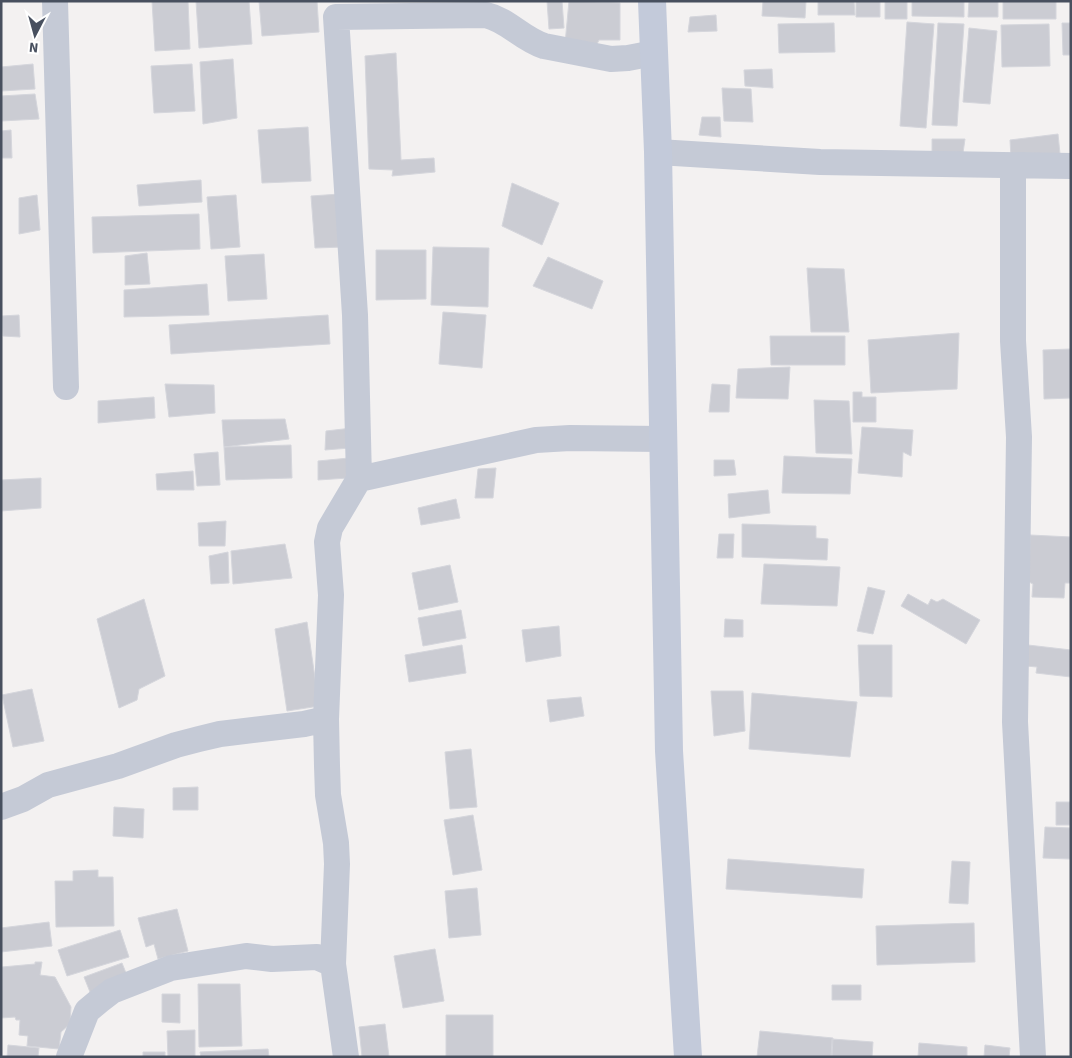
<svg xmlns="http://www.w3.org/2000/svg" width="1072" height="1058" font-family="'Source Sans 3',sans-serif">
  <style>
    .building { fill: #cbccd3; stroke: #d5d6dc }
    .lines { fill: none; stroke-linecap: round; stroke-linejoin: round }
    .street { stroke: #c5cad6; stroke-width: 26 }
    .secondary { stroke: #c3cada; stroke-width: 28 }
  </style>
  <rect width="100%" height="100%" fill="#f3f1f1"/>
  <path class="building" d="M152,1H188L190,49L155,51Z
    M196,1H249L252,44L199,48Z
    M259,1H317L319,32L262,36Z
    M547,1H562L564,28L549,29Z
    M569,1L620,3V40H599L596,46L565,44Z
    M763,1H806L805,18L762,16Z
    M818,1H854L855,15H818Z
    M856,1H880V17H856Z
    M885,1H907V19H885Z
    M912,1H964V17L912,16Z
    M969,1H998V17H968Z
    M1003,1H1056V19H1003Z
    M716,15L717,31L688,32L690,17Z
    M907,22L934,24L926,128L900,126Z
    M834,23L835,52L779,53L778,24Z
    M938,23L964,24L957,126L932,125Z
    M1062,23H1071V55H1063Z
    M1049,24L1050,66L1002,67L1001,25Z
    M969,28L997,31L990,104L963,102Z
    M396,53L401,160L434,158L435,172L392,176L393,170L369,169L365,56Z
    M233,59L237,118L203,124L200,62Z
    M33,64L35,89L1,91V67Z
    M192,64L195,111L154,113L151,66Z
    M772,69L773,88L745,86L744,70Z
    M722,88L751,89L753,122L724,121Z
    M35,94L39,119L1,121V96Z
    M702,117H720L721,137L699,135Z
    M308,127L311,181L262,183L258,130Z
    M11,130L12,158H1V131Z
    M1058,134L1060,154L1011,158L1010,140Z
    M932,139H965L962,160H932Z
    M201,180L202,202L139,206L137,185Z
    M512,183L559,203L542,245L502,226Z
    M340,194L343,247L315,248L311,196Z
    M37,195L40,230L19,234V198Z
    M236,195L240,247L211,249L207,197Z
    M199,214L200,249L93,253L92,217Z
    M433,247L489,248L488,307L431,305Z
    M376,250H426V299L376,300Z
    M147,253L150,284L125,285V256Z
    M264,254L267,299L228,301L225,256Z
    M548,257L603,281L592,309L533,286Z
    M807,268L844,269L849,332H811Z
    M207,284L209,315L124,317V290Z
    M443,312L486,315L482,368L439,364Z
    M19,315L20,337L3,336L2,316Z
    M328,315L330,344L171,354L169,325Z
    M959,333L957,389L871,393L868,340Z
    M770,336H845V365H771Z
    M1071,349V398L1044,399L1043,350Z
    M790,367L788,399L736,398L738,369Z
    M165,384L214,385L215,413L169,417Z
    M712,384L730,385L729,412H709Z
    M853,392H862V397H876V422H853Z
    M154,397L155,418L98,423V401Z
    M814,400L849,401L852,454L816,453Z
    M285,419L289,439L224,447L222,420Z
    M862,427L913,430L911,456L903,452L902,477L858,473Z
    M352,428L350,448L325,450L326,431Z
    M291,445L292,478L226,480L224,447Z
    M218,452L220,485L197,486L194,454Z
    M784,456L852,459L850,494L782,493Z
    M349,458L348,478L318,480V461Z
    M714,460H734L736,475L714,476Z
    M496,468L493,498H475L478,469Z
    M193,471L194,490H157L156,474Z
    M41,478V508L1,511V480Z
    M768,490L770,513L729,518L728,494Z
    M456,499L460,518L421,525L418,508Z
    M226,521L225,546H199L198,523Z
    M742,524L816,526V538L828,539L827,560L742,557Z
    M719,534H734L733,558H717Z
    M1030,535L1071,537V583H1065L1064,598L1032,597L1033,584L1029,582Z
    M285,544L292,578L233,584L231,551Z
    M228,552L229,583L211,584L209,556Z
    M764,564L840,567L837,606L761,604Z
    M450,565L458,602L419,610L412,573Z
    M868,587L885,591L873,634L857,631Z
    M908,594L928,605L931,599L937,602L943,599L980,620L966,644L901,606Z
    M144,599L165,676L139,689L137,700L119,708L97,619Z
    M461,610L466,638L423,646L418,618Z
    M725,619L743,620V637H724Z
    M307,622L319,706L287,711L275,629Z
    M559,626L561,656L526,662L522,630Z
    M462,645L466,673L409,682L405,655Z
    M858,645H892V697L860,696Z
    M1028,645L1071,650V677L1036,673L1037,667L1026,666Z
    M32,689L44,741L13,747L2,695Z
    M711,691H743L745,731L714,736Z
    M752,693L857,702L850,757L749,749Z
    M581,697L584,716L550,722L547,700Z
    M471,749L477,807L450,809L445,752Z
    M198,787V810H173V788Z
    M1056,802H1071V825H1056Z
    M114,807L144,809L143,838L113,836Z
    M473,815L482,870L453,875L444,820Z
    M1045,827L1071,828V859L1043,858Z
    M728,859L864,869L862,898L726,889Z
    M952,861L970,862L968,904L949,903Z
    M98,870V877H113L114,926L56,927L55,881H73V871Z
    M477,888L481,935L449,938L445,891Z
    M177,909L188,951L158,959L154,944L146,947L138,918Z
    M49,922L52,946L1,952V928Z
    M974,923L975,962L877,965L876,926Z
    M120,930L129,957L67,976L58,950Z
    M435,949L444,1001L403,1008L394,956Z
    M35,962H42L40,975L55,977L71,1007L70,1024L61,1032L59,1049L27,1046L28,1036L19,1035L20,1020H16L15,1017L1,1018L2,967L35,964Z
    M122,963L128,978L90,992L84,977Z
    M198,984H240L242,1046L199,1047Z
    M832,985H861V1000H832Z
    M162,994H180V1023L162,1022Z
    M446,1015H493V1057L446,1056Z
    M385,1024L389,1057H362L359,1027Z
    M195,1030V1057H168L167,1031Z
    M760,1031L833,1038L832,1057H757Z
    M832,1039L873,1042L872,1057H831Z
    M919,1043L967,1047V1057H918Z
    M8,1045L39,1048L38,1056L41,1057H7Z
    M985,1045L1010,1048L1009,1057H984Z
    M268,1049L269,1057H201L200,1052Z
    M143,1052H165V1057H143Z"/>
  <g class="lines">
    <path class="street" d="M55,1L66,387
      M658,152L820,162L1071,166
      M1013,166V341L1019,437L1015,722L1033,1057
      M359,479L355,315L336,17L486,15C508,20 522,39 544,46L611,59L628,58L654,53
      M1,807L23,799L48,785L118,766L176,745L199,739L220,734L304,724L326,719
      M69,1057L87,1011L99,1001L112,991L171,968L246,956L272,959L317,957L333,964
      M346,1057L333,964L337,864L336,843L328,795L327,766L326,719L331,595L327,542L330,528L359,479L536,440L570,438L662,439"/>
    <path class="secondary" d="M652,1L658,152L669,751L688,1057"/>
  </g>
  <rect width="1072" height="1058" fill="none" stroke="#48505f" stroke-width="5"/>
  <g transform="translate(35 35) rotate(186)" stroke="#ffffff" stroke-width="4" paint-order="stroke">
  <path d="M0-4L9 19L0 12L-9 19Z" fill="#48505f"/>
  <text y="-8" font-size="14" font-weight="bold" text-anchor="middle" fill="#48505f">N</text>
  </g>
</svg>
